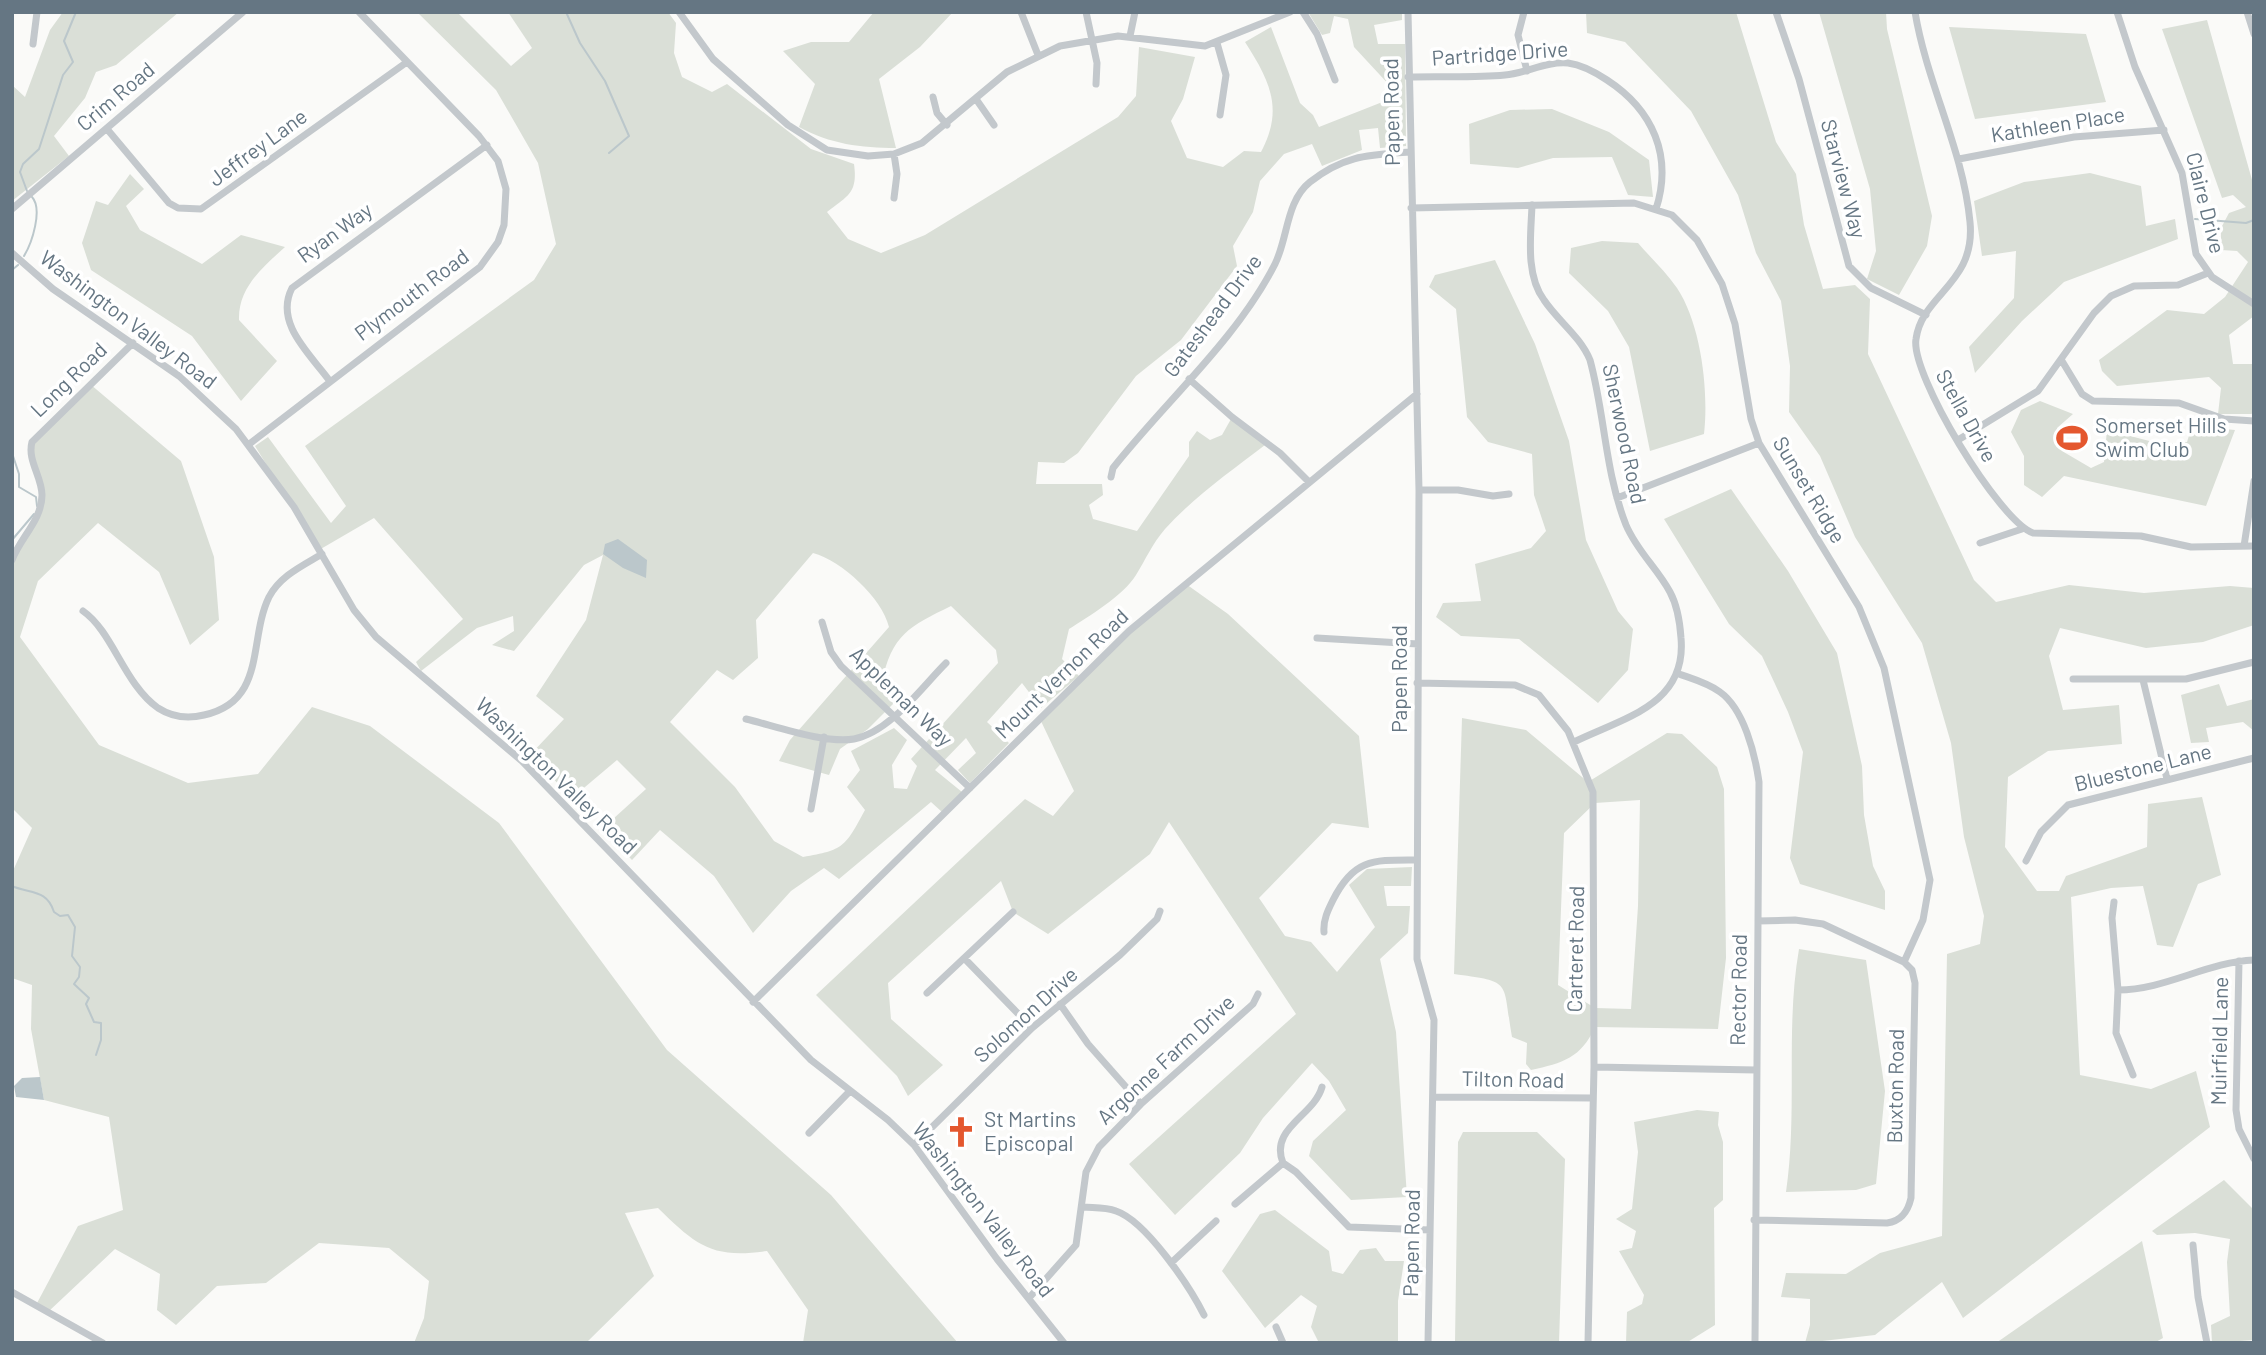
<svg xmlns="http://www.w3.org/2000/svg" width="2266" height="1355" font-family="Barlow,sans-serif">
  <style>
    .green { fill: #dadfd7; fill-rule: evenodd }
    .water { fill: #bbc7cb }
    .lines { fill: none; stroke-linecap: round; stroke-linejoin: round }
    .stream { stroke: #bbc7cb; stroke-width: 2 }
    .minor { stroke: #c3c8cc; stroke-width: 7 }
    .labels { text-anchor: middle; stroke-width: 7; stroke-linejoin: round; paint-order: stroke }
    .street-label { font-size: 21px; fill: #657683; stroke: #fff }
    .poi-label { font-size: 21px; fill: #657683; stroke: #fff; text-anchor: start }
  </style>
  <rect width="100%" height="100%" fill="#fafaf8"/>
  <path class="green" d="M63,12H179L116,65L96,72L85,98L54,136L69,156L12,201V85L25,97L50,30Z
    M417,12H457L511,66L532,48L508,12H668L676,23L674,53L682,77L712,92L727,84L811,149L854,164C858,193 848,196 827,212L848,239L881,253L925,235L1118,117L1136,96L1139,47L1195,57L1183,99L1171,121L1187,158L1223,167L1244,151L1261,152C1284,109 1270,81 1245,42L1271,27L1300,103L1313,115L1319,127L1390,99L1392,88L1354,47L1348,19L1334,16L1330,33L1322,35L1308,12H1402V20L1374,25L1378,44H1405L1406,146L1380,148L1378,128L1359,130L1362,150L1322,166L1312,144L1284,154L1260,181L1253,212L1233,246L1237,266L1181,340L1136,376L1078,453L1064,463L1038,462L1036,484H1102L1103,495L1089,505L1093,519L1137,531L1189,456V442L1197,431L1210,440L1222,435L1231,419L1265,445C1231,471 1194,497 1165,529C1152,544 1146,559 1136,575C1124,595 1088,617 1069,629L1062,659L1079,676L1041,708L1022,683L987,722L1009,743L970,783L958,770L976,753L966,738L935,770L962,792L942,812L931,802L839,879L824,868L791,891L753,933L714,876L660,830L632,860L602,829L646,789L617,760L572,798L530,755L564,719L536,696L586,620L603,555L584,565L514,651L492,645L514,631L513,616L477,628L421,671L416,662L463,619L374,518L319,550L255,446L268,437L331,523L346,506L305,446L534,280L556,244L538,163L496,90ZM813,553C842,561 882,598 889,627L790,740L779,761L829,775L840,749L868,729L896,701L882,683C891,635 910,626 951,606L996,650L998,663L911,759L917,766L907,789L894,788L892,765L907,740L894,728L851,751L860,770L847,787L865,810C845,847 844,850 803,857L774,841L735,787L670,722L717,670L733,680L758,658L756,620Z
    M874,12H953L920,47L879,79L896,148C861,148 830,144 799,127L815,84L783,51L811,42H849Z
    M1586,12H1736L1776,142L1796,174L1804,225L1823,289L1855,285L1870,299L1868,354L1974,580L1996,602L2069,585L2144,593L2230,586L2254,588V625L2203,642L2146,648L2060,628L2049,656L2063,710L2119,705L2122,744L2048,751L2008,777L2005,847L2037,891H2059L2066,876L2147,847L2148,804L2202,797L2221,875L2198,884L2173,947L2157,945L2143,886L2111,888L2071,897L2080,1075L2151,1089L2196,1071L2210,1127L1963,1318L1942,1282L1875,1335L1805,1343L1810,1325V1299L1781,1297L1786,1273L1846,1274L1880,1253L1942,1236L1947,954L1980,944L1984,916L1964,837L1951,743L1922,643L1855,537L1820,456L1789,412L1790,366L1781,301L1756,253L1738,195L1691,111L1625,42L1587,33Z
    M1819,12H1886L1887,29L1932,216L1927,246L1899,295L1867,279L1876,251L1870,189Z
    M2207,20L2254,187V316L2229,335L2233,364H2254V413L2251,414H2218L2221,388L2209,377L2117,386L2102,371L2099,360L2167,310L2204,314L2225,297L2248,262L2237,251L2221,250V228L2229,213L2246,207L2233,195L2222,198L2162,29Z
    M1949,27L2086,34L2106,102L1975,119Z
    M1552,109L1609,132L1649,160L1653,197L1628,195L1612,157L1553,158L1518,168L1470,164L1469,124L1510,110Z
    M2090,173L2141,186L2146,226L2175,219L2178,239L2064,282L2022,321L1975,373L1969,347L2014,298L2016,251L1982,256L1974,201L2024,182Z
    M130,174L144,189L126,206L140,230L202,264L241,235L285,247C262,268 238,288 239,320L277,361L241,401L192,336L91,270L82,243L96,201L108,205Z
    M1602,241L1638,243C1650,257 1666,272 1677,288C1701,324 1709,391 1704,434L1650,451L1629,347L1608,311L1569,273L1571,248Z
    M1495,260L1535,344L1569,441L1586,540L1618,611L1633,629L1628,670L1598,703L1519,639L1461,636L1436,617L1443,603L1481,601L1475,564L1531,548L1546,531L1534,495L1532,454L1488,442L1467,417L1456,309L1429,287L1435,275Z
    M90,384L181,461L214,557L219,620L190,645L159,572L98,523L38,581L20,637L99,745L188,783L258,774L312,707L370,726L499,823L667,1050L831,1195L958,1343H803L808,1310L767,1251C711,1259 696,1245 658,1208L625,1213L654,1276L586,1343H414L424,1318L429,1281L389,1248L319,1243L266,1283L217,1286L176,1325L157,1310L160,1274L115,1249L48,1312L36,1305L78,1226L123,1210L109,1117L44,1100L31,1029L32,985L12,978V873L32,828L12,808V560L38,515L42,496L31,446Z
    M2040,401L2073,414L2057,428L2062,451L2091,468L2104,462L2107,430L2161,444L2187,442L2192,426L2235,430L2206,506L2064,476L2042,497L2024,485V456L2011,432L2021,410Z
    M1731,489L1788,571L1837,653L1862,766L1864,815L1873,866L1885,891V910L1800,884L1790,858L1803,752L1788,712L1762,656L1729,624L1664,519Z
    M1186,584L1228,614L1359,736L1369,828L1332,823L1259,898L1285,936L1311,942L1337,972L1375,927L1349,885L1367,869L1412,867L1411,886H1384L1387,906H1410L1408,933L1380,959L1396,1032L1407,1197L1351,1200L1309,1156L1313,1141L1346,1110L1329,1081L1312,1063L1263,1118L1240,1153L1175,1215L1129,1164L1296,1014L1169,822L1150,854L1048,934L1013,912L1001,881L888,983L891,1019L943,1065L908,1096L897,1076L816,995L1025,799L1053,816L1074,791L1040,719L1129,631Z
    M2219,684L2227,706L2254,699V755V731L2243,722L2206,728L2209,742L2191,743L2181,695Z
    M1462,718L1526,730L1588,782L1667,733L1682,734L1717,767L1724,789L1726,958L1718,1029L1595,1027C1581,1058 1563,1063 1531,1070L1526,1064L1527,1043L1512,1037C1502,981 1514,982 1454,974ZM1640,800L1638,906L1631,1009L1595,1008L1558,985L1564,833L1595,803Z
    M1799,949L1866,960L1885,1091L1876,1184L1856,1190L1786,1192C1798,1111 1785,1029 1799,949Z
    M1697,1110L1719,1112L1718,1125L1723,1142V1200L1714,1208L1715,1325L1686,1343H1626L1627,1312L1642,1304L1644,1295L1619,1251L1632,1248L1636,1231L1616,1219L1632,1209L1638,1152L1634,1122Z
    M1463,1132H1537L1565,1159L1559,1343H1455L1458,1142Z
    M2224,1180L2254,1210V1340L2212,1343L2211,1325L2230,1316L2227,1262L2230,1239L2195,1233L2157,1235L2152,1231Z
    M1275,1210L1329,1251L1332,1271L1343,1274L1360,1250L1376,1248L1385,1261H1404L1398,1301V1343H1319L1311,1327L1317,1306L1301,1295L1265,1328L1222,1271L1260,1214Z
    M2142,1241L2163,1338L2154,1343H1996Z"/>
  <path class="water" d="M618,539L647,560L646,578L623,568L603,554L605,544Z
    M40,1077L44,1100L16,1097L14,1086L22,1078Z"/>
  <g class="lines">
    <path class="stream" d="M566,12L580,43L605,81L629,136L609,153
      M27,191L20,172L23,164L39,149L63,75L73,62L64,41L76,12
      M2195,219L2246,223L2254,220
      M24,256C32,243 43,209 32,197
      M12,270L18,265
      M12,453L19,474V487L36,497L37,506
      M12,540L34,514
      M12,886C30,894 47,889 54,912L60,916L68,915L75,927L72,956L80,967L79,977L74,984L89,998L86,1004L94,1022L101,1023V1040L96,1055"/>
    <path class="minor" d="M679,12L713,59L788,125L827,150L868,156L894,154L922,143L1007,72L1060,46L1118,36L1205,46L1290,12
      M1021,12L1038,55
      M1086,12L1097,63L1096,84
      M1303,12L1317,34L1335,80
      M1408,12L1419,490L1417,959L1434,1020L1428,1343
      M1524,12L1518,35L1527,71
      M1776,12L1799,79L1849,266L1871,288L1926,315
      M1915,12C1927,84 1963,149 1970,222C1976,284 1922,294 1916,339C1910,374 1999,521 2033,533L2141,536L2191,547L2254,546
      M2117,12L2135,67L2182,173L2196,254L2212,277L2254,304
      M2247,12L2254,34
      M1130,36L1135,12
      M1217,43L1226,75L1220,115
      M33,44L37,12
      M1408,77C1440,76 1473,78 1505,75C1526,73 1547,61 1568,63C1583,65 1595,72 1607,80C1653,110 1673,156 1656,209
      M933,97L937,113L947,125
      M976,99L994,125
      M107,129L169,203L178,208L201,209L407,62
      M894,154L897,174L894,198
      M1959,159L2074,137L2164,130
      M1532,205C1531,234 1525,275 1544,300C1558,321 1580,336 1590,360C1605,415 1605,472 1626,525C1637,551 1657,568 1670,592C1677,605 1680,623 1681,638C1687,705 1623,718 1574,742
      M1411,208L1634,203L1672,215L1697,240L1722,284L1735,324L1751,419L1759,443L1859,607L1884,668L1930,880L1923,920L1904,962
      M12,209L243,12
      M12,253L53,289L179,376L236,429L294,507L354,610L376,637L522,761L811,1060L888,1120L914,1145L997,1259L1064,1343
      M2062,361L2082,394L2093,401L2179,403L2224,419L2254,421
      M1189,379L1232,417L1280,453L1309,482
      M329,380C310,354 274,323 292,288L487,145
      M1958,440L2038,391L2094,313L2111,296L2134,286L2178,285L2208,273
      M248,445L480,267L498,242L504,225L506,189L498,161L479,136L359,12
      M1111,477L1113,468C1165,402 1237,339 1275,264C1288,238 1286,201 1310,182C1344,155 1369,155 1410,152
      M1419,490H1458L1493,496L1509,494
      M1617,498L1759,443
      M1980,543L2022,529
      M2244,546L2254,481
      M12,560C20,538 42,520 42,495C42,477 27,460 32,442L133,343
      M83,611C113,632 124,684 158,708C172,717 188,719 204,715C267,701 248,640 269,597C280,576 302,566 322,554
      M822,622L831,652L841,666L970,788
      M1317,638L1418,644
      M1679,674C1693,679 1708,683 1720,692C1744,709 1755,754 1759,782L1755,1343
      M2073,679H2186L2254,662
      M2143,680L2167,779
      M1417,683L1515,685L1539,695L1568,731L1593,792L1594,1067L1588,1343
      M746,719C775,726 825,744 854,739C890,732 921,688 946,663
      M811,809L824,737
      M2026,861L2041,832L2068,805L2254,758
      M2114,902L2112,918L2118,990L2116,1033L2133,1075
      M1324,932C1323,920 1328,910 1333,900C1354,858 1374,860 1416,860
      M965,959L1032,1028
      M2239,961L2236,1110L2239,1129L2254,1159
      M2118,990C2165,990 2207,962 2254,960
      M927,993L1013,912
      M753,1002L1129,631L1417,394
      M1060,1004L1088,1044L1141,1104
      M1594,1067L1756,1070
      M1433,1097L1593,1098
      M809,1133L849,1092
      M914,1145L1032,1028L1120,955L1157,919L1160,911
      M1283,1163C1269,1128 1314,1116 1322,1087
      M1235,1204L1283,1163L1296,1172L1349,1227L1430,1230
      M1083,1207C1094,1208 1105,1207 1116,1211C1146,1221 1190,1287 1204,1315
      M1754,1220L1887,1223C1902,1221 1908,1211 1911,1198L1915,983L1912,970L1904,962L1823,924L1795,920L1758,921
      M2193,1245L2198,1297L2207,1343
      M1171,1263L1216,1221
      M12,1292L103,1343
      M1029,1298L1076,1245L1086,1172L1099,1147L1141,1104L1253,1004L1258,994
      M1276,1327L1283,1343"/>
  </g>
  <defs>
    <symbol id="stadium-bare" viewBox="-9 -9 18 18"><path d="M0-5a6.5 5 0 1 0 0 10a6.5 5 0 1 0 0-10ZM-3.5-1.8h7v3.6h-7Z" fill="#e4572e" stroke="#fff" stroke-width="2.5" paint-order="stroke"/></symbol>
    <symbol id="church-bare" viewBox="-9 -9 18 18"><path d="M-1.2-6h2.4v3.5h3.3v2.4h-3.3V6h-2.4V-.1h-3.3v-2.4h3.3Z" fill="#e4572e" stroke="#fff" stroke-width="2.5" paint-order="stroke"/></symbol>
  </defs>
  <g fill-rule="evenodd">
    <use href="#stadium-bare" x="2050" y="416" width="44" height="44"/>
    <use href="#church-bare" x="939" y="1110" width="44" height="44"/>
  </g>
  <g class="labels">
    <g class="street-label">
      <text transform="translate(1500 54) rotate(-4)" y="7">Partridge Drive</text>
      <text transform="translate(116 97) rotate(-40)" y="7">Crim Road</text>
      <text transform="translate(1392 112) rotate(-91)" y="7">Papen Road</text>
      <text transform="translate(2058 125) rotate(-9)" y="7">Kathleen Place</text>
      <text transform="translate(258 148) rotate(-36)" y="7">Jeffrey Lane</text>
      <text transform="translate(1843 179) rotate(75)" y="7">Starview Way</text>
      <text transform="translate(2205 203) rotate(76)" y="7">Claire Drive</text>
      <text transform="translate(335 233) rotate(-36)" y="7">Ryan Way</text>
      <text transform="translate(412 295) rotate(-37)" y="7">Plymouth Road</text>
      <text transform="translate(1213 316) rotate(-53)" y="7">Gateshead Drive</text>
      <text transform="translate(128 320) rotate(37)" y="7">Washington Valley Road</text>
      <text transform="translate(69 380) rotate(-44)" y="7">Long Road</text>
      <text transform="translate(1966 416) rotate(61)" y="7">Stella Drive</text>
      <text transform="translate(1624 434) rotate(78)" y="7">Sherwood Road</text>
      <text transform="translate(1809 490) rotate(59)" y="7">Sunset Ridge</text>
      <text transform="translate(1062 674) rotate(-44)" y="7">Mount Vernon Road</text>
      <text transform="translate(1400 679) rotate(-90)" y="7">Papen Road</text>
      <text transform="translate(901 697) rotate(44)" y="7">Appleman Way</text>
      <text transform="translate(2143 768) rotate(-14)" y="7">Bluestone Lane</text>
      <text transform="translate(556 776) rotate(44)" y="7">Washington Valley Road</text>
      <text transform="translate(1576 949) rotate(-89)" y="7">Carteret Road</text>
      <text transform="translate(1739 990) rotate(-89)" y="7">Rector Road</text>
      <text transform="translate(1026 1015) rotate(-42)" y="7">Solomon Drive</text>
      <text transform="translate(2220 1041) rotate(-89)" y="7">Muirfield Lane</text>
      <text transform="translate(1166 1060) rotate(-43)" y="7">Argonne Farm Drive</text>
      <text transform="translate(1513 1080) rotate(1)" y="7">Tilton Road</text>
      <text transform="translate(1896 1086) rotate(-89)" y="7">Buxton Road</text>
      <text transform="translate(983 1210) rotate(52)" y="7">Washington Valley Road</text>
      <text transform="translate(1412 1243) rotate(-89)" y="7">Papen Road</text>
    </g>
    <g class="poi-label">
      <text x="2095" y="433">Somerset Hills<tspan x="2095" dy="24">Swim Club</tspan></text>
      <text x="984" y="1127">St Martins<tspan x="984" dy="24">Episcopal</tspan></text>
    </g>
  </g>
  <rect width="2266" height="1355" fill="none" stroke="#657683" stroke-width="28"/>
</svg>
